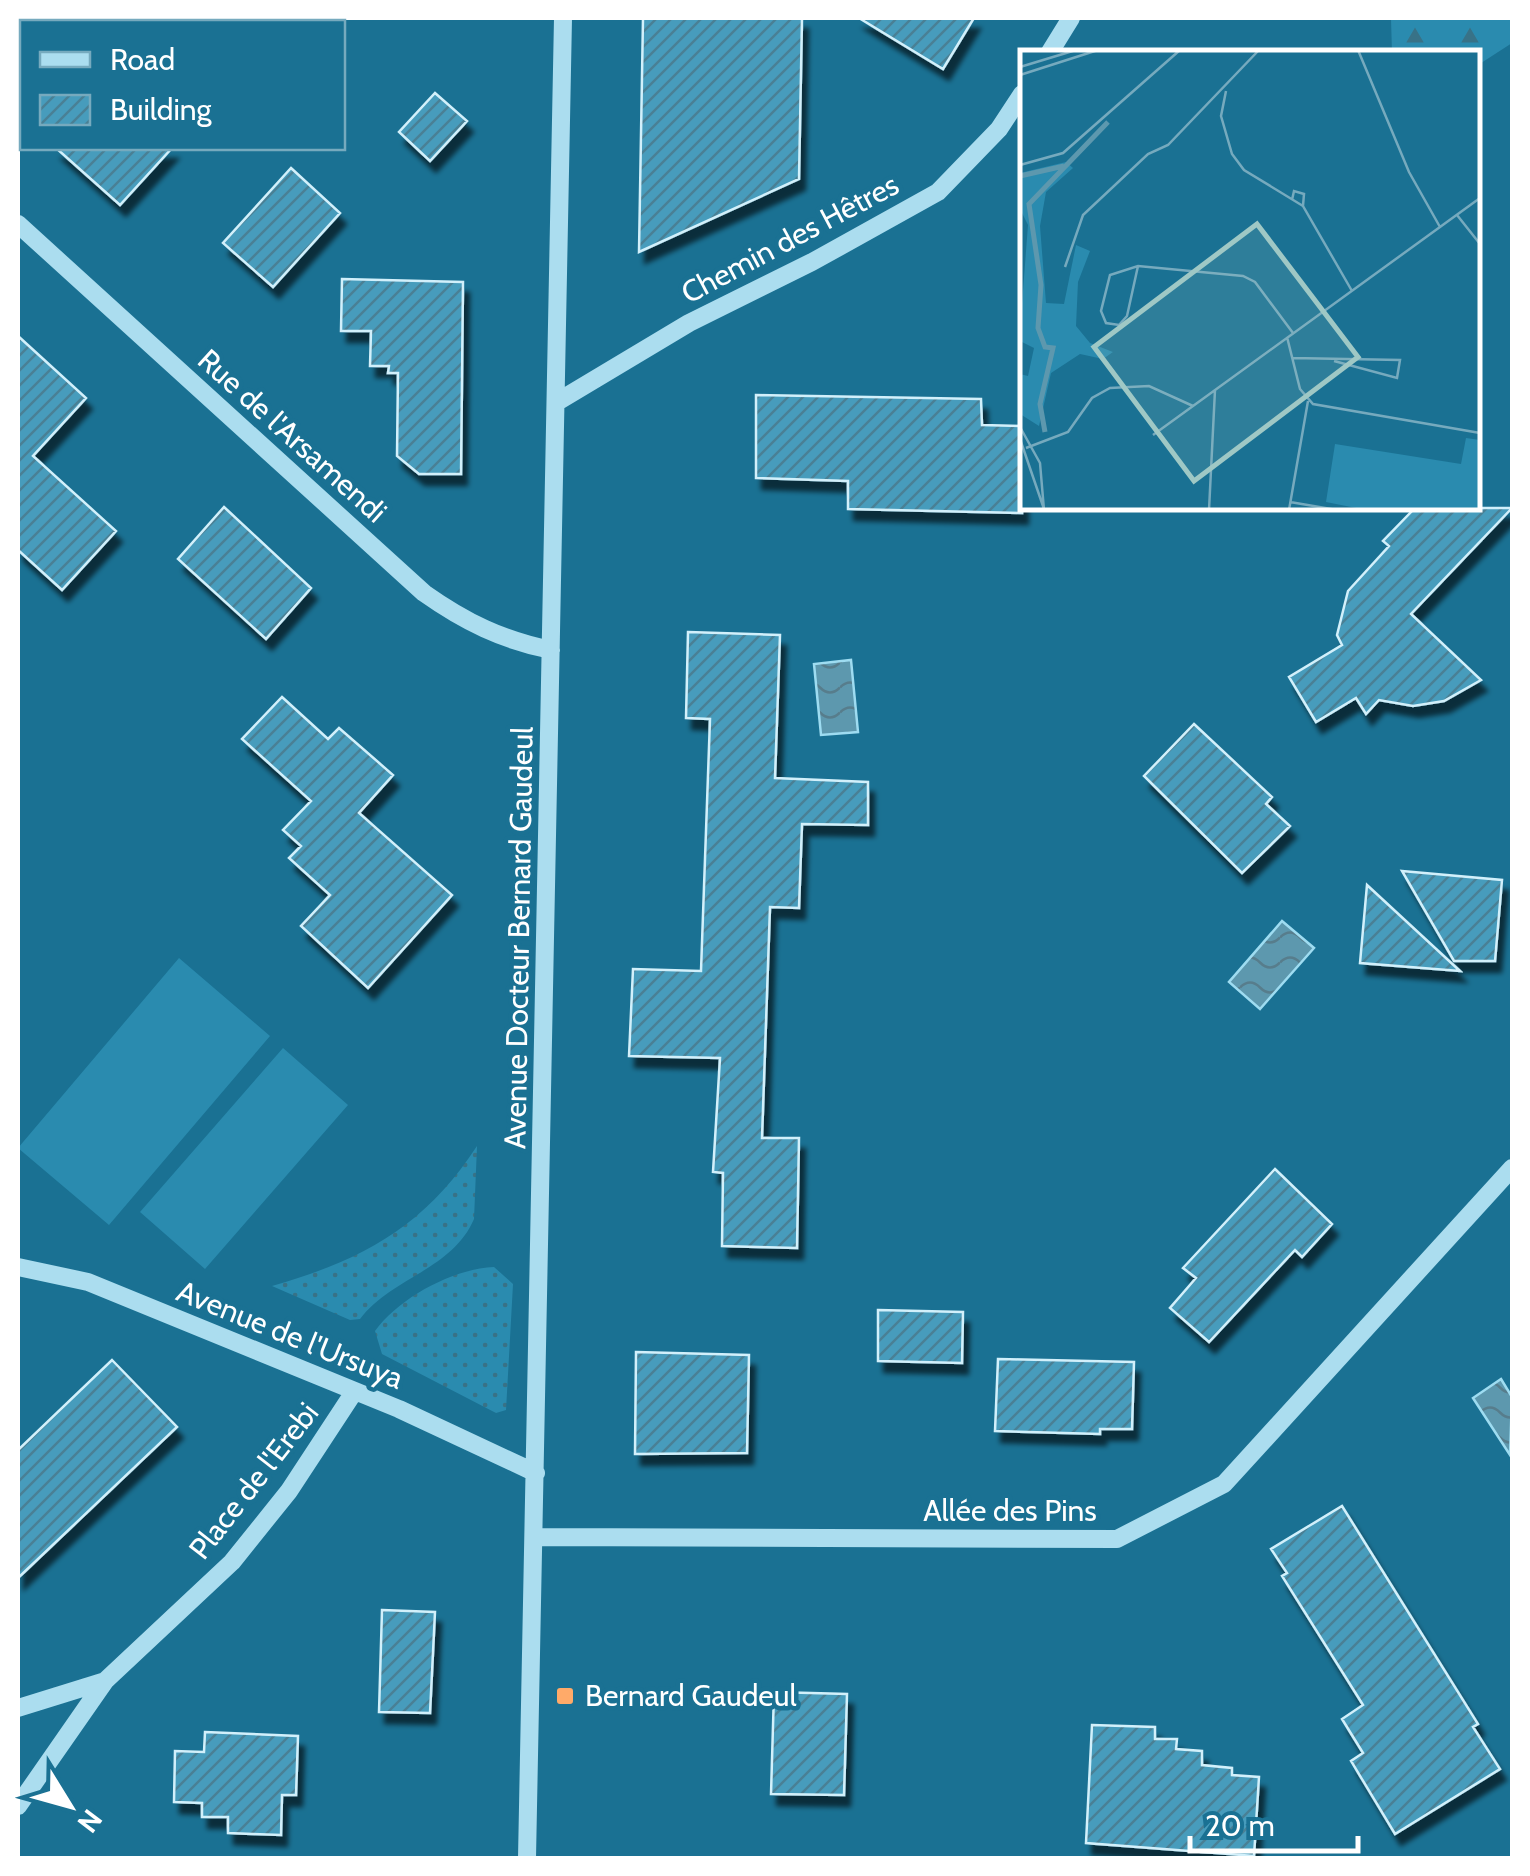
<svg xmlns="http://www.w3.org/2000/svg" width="1530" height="1876" font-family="Cabin,sans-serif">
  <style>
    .grass { fill: url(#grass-dots) }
    .forest { fill: url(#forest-firs) }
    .pitch { fill: #2a8baf }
    .water { fill: url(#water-waves); stroke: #9edcf1; stroke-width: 2.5 }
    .building { fill: url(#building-hatch); stroke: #d2f0fb; stroke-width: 2.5; filter: url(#shadow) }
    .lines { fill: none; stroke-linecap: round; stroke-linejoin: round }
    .minor { stroke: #abddef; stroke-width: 18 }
    .poi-dot { fill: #ffaa69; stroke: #1a7193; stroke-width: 4 }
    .labels { text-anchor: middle; stroke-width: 9; stroke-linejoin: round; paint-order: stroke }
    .street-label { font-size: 30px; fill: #fff; stroke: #1a7193 }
    .poi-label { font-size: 30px; fill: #fff; stroke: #1a7193; text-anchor: start }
    .inset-river { fill: none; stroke: #5d98ae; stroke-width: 5 }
    .inset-road { fill: none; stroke: #76aabe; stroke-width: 2.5 }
    .view { fill: #9fc8c5; fill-opacity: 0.15; stroke: #9fc8c5; stroke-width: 5 }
    .inset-edge { fill: none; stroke: #fff; stroke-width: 5 }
  </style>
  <defs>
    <pattern id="grass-dots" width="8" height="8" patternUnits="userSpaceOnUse" patternTransform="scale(2.5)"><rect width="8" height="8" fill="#2a8baf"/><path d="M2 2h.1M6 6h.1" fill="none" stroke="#387287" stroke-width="1.8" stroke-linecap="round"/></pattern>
    <pattern id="forest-firs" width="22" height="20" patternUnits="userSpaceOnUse" patternTransform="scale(2.5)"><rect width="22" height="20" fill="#2a8baf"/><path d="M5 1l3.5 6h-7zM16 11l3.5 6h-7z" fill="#387287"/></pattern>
    <pattern id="water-waves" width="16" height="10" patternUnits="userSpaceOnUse" patternTransform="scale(2.5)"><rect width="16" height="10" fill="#5d98ae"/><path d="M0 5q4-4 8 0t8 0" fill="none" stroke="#577d8c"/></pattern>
    <pattern id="building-hatch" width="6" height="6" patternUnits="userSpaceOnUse" patternTransform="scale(2.5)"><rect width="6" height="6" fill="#479cbc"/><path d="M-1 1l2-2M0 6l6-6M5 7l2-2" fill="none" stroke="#498095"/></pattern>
    <filter id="shadow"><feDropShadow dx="6" dy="11" stdDeviation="2.5" flood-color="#0009"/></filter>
  </defs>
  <rect width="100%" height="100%" fill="#1a7193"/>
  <path class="grass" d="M477,1146L474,1219C452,1270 392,1277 360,1319L350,1320L272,1286C363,1260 425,1226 477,1146Z
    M494,1267L513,1284L506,1410L496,1413L382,1354L375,1331C400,1297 453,1269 494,1267Z"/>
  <path class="forest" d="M1391,18H1512V43L1478,65V52H1392Z"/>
  <path class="pitch" d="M179,958L270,1036L109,1225L18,1148Z
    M283,1048L348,1105L205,1269L140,1212Z"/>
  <path class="water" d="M851,660L858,732L821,735L814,664Z
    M1282,921L1314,948L1260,1009L1229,982Z
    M1501,1379L1512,1397L1510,1455L1473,1398Z"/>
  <path class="building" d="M643,18H802L799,179L639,252Z
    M859,18H974L943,69Z
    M435,93L467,121L430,161L399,132Z
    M56,148H172L120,205Z
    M291,168L340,213L273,287L223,243Z
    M342,279L463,282L461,474H419L397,456L398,373H388L389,366H370L371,331H341Z
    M18,336L86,398L33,456L116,531L62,590L18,550Z
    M756,395L981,399L982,425L1022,426V513L848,509V481L756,478Z
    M224,507L311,588L266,639L178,559Z
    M1415,508H1512L1411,614L1481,680L1444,701L1413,706L1379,700L1366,714L1356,698L1316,722L1289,677L1342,645L1337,635L1348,591L1389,546L1383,541Z
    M688,632L780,635L775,778L868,782V825L802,824L799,908L770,907L762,1138H799L797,1248L722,1246L723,1173L713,1172L720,1058L629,1056L633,969L701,971L710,719L686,718Z
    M282,697L328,739L339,728L393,775L359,813L452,895L368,988L301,926L330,895L289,858L301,846L283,830L311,801L242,739Z
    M1194,724L1272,797L1266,804L1290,826L1242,873L1144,776Z
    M1402,871L1502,880L1495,961H1454Z
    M1367,885L1460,971L1360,963Z
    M1275,1169L1332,1224L1302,1257L1295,1250L1209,1342L1170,1308L1196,1278L1183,1268Z
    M878,1310L963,1312L962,1363L878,1361Z
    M636,1352L749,1355L747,1453L635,1454Z
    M998,1359L1134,1362L1132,1429H1100V1434L995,1431Z
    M112,1360L177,1427L18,1578V1450Z
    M1342,1506L1478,1724L1473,1727L1500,1769L1395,1834L1351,1761L1363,1753L1342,1719L1363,1705L1282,1576L1287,1573L1271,1549Z
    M382,1610L435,1612L430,1713L379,1712Z
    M774,1692L847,1694L844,1795L771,1794Z
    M1092,1725L1155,1727V1739H1177L1176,1749L1202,1751V1765L1232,1768V1775L1259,1777L1254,1856L1086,1843Z
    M205,1732L298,1736L296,1795H282L281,1835L228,1833V1817H202V1803L174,1802L175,1751L204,1752Z"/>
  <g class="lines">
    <path class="minor" d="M1050,52L1071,18
      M18,224L424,593C465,622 502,640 551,650
      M557,402L689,323L812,262L938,192L999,129L1022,94
      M18,1267L88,1282L399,1409L536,1473
      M534,1537L1117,1539L1224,1484L1512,1168
      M18,1708L105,1681
      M18,1806L105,1681L232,1562L289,1491L354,1392
      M527,1858L563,18"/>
  </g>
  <rect class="poi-dot" x="555" y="1686" width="20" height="20" rx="5"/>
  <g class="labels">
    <g class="street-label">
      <text transform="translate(790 239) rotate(-28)" y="10">Chemin des Hêtres</text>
      <text transform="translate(292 436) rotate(42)" y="10">Rue de l'Arsamendi</text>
      <text transform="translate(519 938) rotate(-89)" y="10">Avenue Docteur Bernard Gaudeul</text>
      <text transform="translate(290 1335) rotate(22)" y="10">Avenue de l'Ursuya</text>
      <text transform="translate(254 1481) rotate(-52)" y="10">Place de l'Erebi</text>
      <text x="1010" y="1521">Allée des Pins</text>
    </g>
    <g class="poi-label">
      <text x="585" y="1706">Bernard Gaudeul</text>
    </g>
  </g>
  <g transform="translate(1020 50)">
    <rect width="460" height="460" fill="#1a7193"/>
    <path d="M46,112L53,118L26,142L20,176L26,253L44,254L56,195L70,201L58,232L56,276L70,293L93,302L83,309L60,304L31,323L19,376L0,364V324L8,326L14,298L2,292L0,280L8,175L0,159V123Z" fill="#2a8baf"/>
    <path d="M446,388L460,390V460H346L306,452L315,394L441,414Z" fill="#2a8baf"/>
    <path class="inset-river" d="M0,126L44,116M25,382L20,354L33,298L25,297L18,278L21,235L9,154L88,72"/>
    <path class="inset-road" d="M338,0L389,122L420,177M0,17L56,0M0,25L78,0M206,41L201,66L212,104L224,120L283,156M0,115L43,103L160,0M272,150L274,141L284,144L283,156L332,241M437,165L460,194M118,216L107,266L99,275L86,273L81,261L90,225L118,216L223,226L235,232L273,283M45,217L63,165L128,104L148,95L239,0M267,287L280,339L293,354L460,383M272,308L380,310L377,328L314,311M0,377L20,413L24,460M133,385L460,148M0,389L24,459M6,398L48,382L72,348L90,338L129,336L173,356M270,452L317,460M189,460L195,340M269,460L288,351"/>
    <path class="view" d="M237,174L338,307L174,431L74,297Z"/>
    <rect width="460" height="460" class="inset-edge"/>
  </g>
  <rect width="1530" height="1876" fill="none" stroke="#ffffff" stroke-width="40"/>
  <rect x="20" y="20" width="325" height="130" fill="#1a7193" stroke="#76aabe" stroke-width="2.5"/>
  <rect x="40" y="52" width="50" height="15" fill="#abddef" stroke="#76aabe" stroke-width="2.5"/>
  <text x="110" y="70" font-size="30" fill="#ffffff">Road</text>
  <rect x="40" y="95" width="50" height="30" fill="url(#building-hatch)" stroke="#76aabe" stroke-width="2.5"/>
  <text x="110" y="120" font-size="30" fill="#ffffff">Building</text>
  <g transform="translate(70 1806) rotate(127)" stroke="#1a7193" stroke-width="8" paint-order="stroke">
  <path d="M0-8L18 38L0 25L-18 38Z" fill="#ffffff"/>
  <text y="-15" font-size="28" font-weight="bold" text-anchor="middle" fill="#ffffff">N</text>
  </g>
  <path d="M1190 1836v15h168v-15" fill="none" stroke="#ffffff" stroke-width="5"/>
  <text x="1205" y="1836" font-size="30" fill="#ffffff" stroke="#1a7193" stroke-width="8" paint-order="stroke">20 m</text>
</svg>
